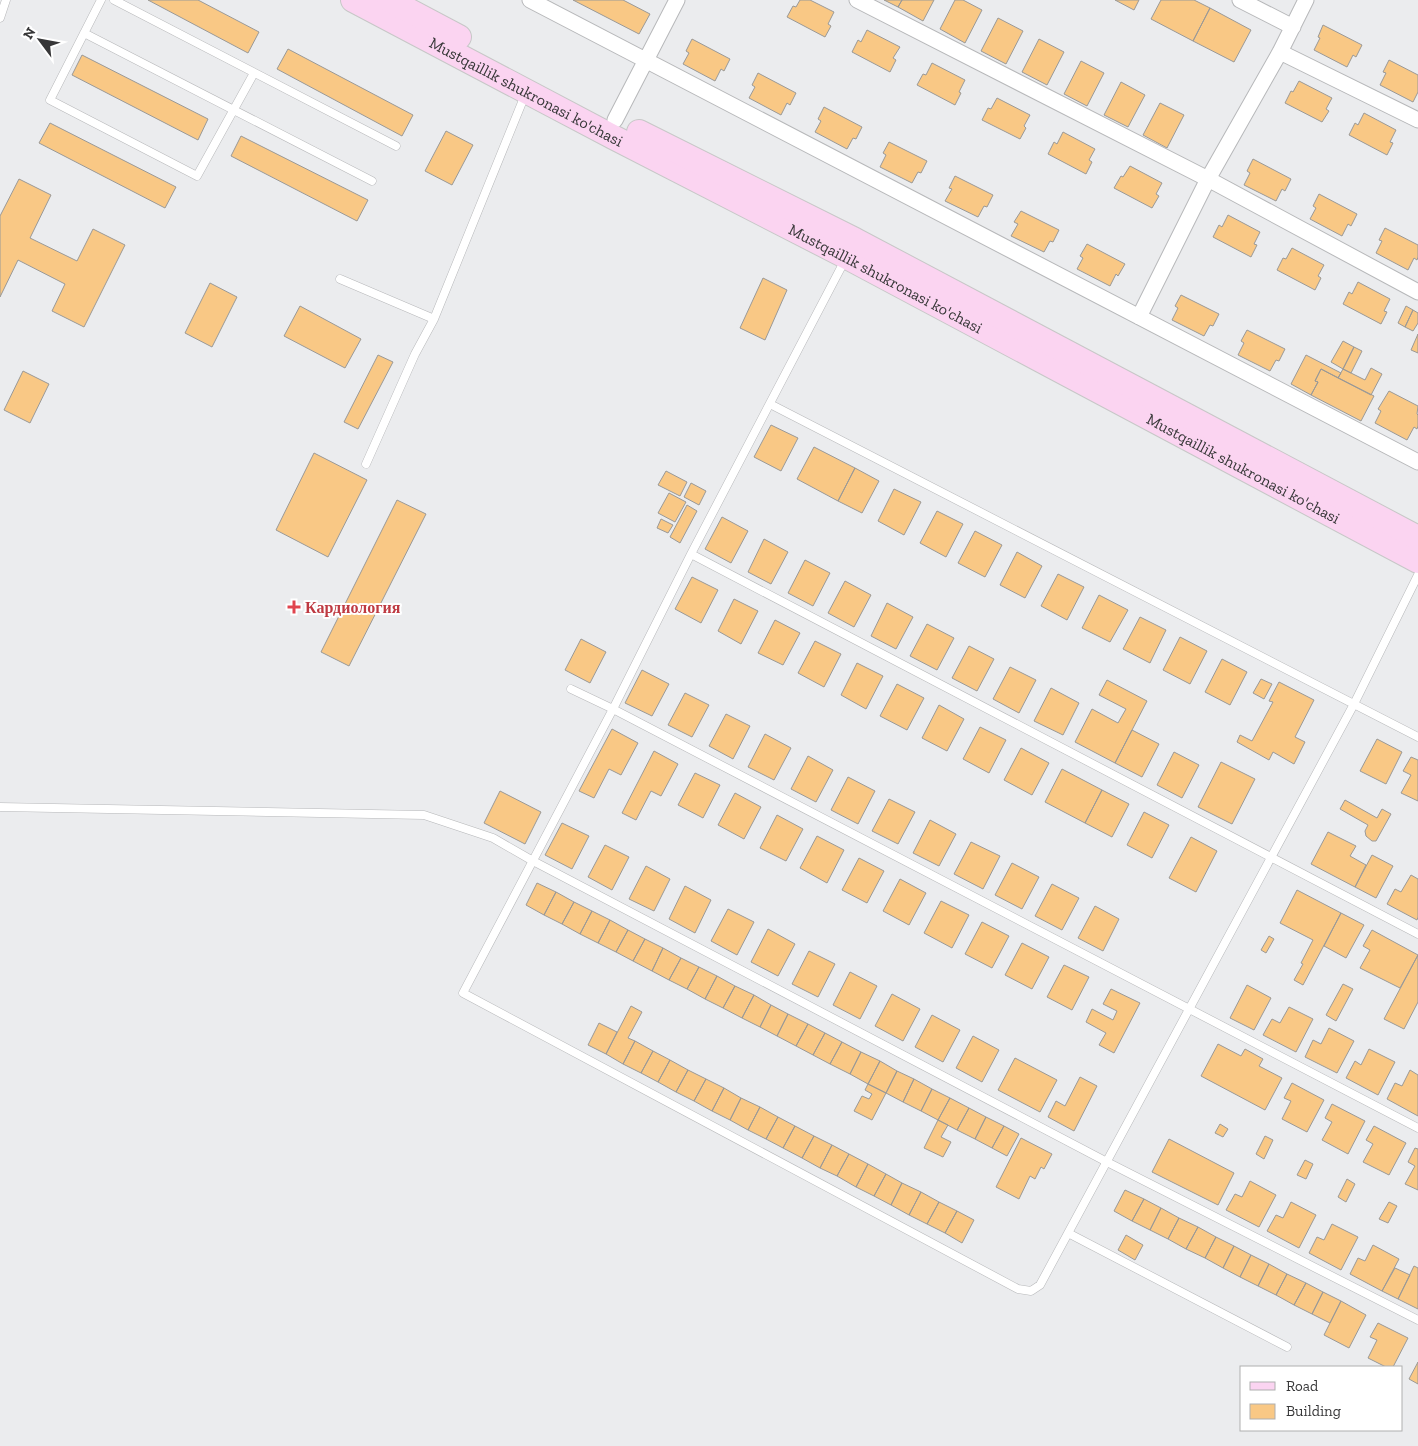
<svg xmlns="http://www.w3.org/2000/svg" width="1418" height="1446" font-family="'Zilla Slab',serif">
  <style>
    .building { fill: #f9c885; stroke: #9a9997 }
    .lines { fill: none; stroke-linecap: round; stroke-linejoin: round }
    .lane-casing { stroke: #b7b8ba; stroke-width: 9 }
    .street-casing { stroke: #b7b8ba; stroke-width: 17 }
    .primary-casing { stroke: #c7c7c7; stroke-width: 26 }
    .lane { stroke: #fff; stroke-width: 8 }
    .street { stroke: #fff; stroke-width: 15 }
    .primary { stroke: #fbd4f1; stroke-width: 24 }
    .health-dot { fill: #e0444e; stroke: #fff; stroke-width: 2 }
    .labels { text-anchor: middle; stroke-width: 4; stroke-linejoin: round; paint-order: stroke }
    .street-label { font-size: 16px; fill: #373738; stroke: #fff }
    .health-label { font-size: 16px; font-weight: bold; fill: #be3a42; stroke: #fff; text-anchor: start }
  </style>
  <rect width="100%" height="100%" fill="#ebecee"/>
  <path class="building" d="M148,0H198L259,32L248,53Z
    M573,0H623L650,14L639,34Z
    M800,0H810L834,12L828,24L831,26L825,37L787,17L793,6L796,7Z
    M884,0H902L898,7Z
    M902,0H934L923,21L898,7Z
    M955,0H963L982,10L965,43L940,29Z
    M1115,0H1139L1134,10Z
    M1161,0H1194L1210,8L1193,41L1151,19Z
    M1210,8L1251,30L1234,62L1193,41Z
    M998,18L1023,31L1006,64L981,51Z
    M1323,25L1362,45L1356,57L1353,55L1347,67L1314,50L1320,38L1318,37Z
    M867,30L900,47L893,58L896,60L890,72L852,52L858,40L861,42Z
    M692,39L730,59L724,71L721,69L715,81L683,64L689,53L686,51Z
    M1039,39L1064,52L1047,85L1022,72Z
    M288,49L413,115L402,136L277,69Z
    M82,55L208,119L198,140L72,75Z
    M1389,60L1418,75V92L1413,102L1380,85L1386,73L1383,72Z
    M1081,61L1104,73L1087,106L1064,94Z
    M932,63L965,80L959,92L961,93L955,105L917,85L923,74L926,75Z
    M758,73L796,93L790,105L787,103L781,115L749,98L755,87L752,85Z
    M1299,81L1332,98L1326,109L1329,111L1322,122L1285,103L1291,91L1293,92Z
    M1121,82L1145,95L1128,127L1104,115Z
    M997,98L1030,115L1024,126L1026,128L1020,139L982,120L988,108L991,109Z
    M1160,103L1184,115L1167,148L1143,135Z
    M824,107L862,127L856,139L853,138L847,149L815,132L821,121L818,119Z
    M1364,113L1396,130L1390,142L1393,143L1387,155L1349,135L1355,123L1358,125Z
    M50,123L176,187L165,208L39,143Z
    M446,131L473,145L452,185L425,171Z
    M1063,132L1095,149L1089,160L1092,162L1086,174L1048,154L1054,142L1057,144Z
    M241,136L368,200L357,221L231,156Z
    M889,142L927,161L921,173L918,172L912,183L880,167L886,155L883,153Z
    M1253,159L1291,179L1285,191L1282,189L1276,201L1244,185L1250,173L1247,171Z
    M1130,166L1162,183L1156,194L1159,196L1152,208L1114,188L1121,176L1123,177Z
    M955,176L993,195L987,207L984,206L978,217L945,201L952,189L949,188Z
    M19,179L51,195L30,238L77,261L93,229L125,245L84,327L52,311L65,284L18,260L0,297V216Z
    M1319,194L1357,214L1351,226L1348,224L1342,236L1310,219L1316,208L1313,206Z
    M1021,211L1059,230L1053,242L1050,241L1044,252L1011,236L1018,224L1014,222Z
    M1228,215L1260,232L1254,244L1257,245L1251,257L1213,237L1219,225L1222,227Z
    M1385,228L1418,245V257L1417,260L1414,258L1408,270L1376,253L1382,241L1379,240Z
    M1087,244L1125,264L1118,276L1116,274L1110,286L1077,269L1083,258L1080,256Z
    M1292,248L1324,265L1318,276L1321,278L1315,290L1277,270L1283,258L1286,259Z
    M763,278L787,290L765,340L740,328Z
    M1358,282L1390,299L1384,311L1387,312L1381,324L1343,304L1349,292L1352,294Z
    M210,283L237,297L212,347L185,333Z
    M1181,295L1219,314L1213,326L1210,325L1204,336L1172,320L1178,308L1175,306Z
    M300,306L361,339L345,368L284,336Z
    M1406,306L1413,310L1405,327L1398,323Z
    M1413,310L1418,313V323L1413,331L1405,327Z
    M1247,330L1285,349L1279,361L1276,360L1270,371L1238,355L1244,343L1241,341Z
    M1418,334V353L1411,350Z
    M1343,341L1354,347L1343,369L1331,362Z
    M1354,347L1362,351L1351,373L1343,369Z
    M378,355L393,362L358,429L344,422Z
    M1306,355L1341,373L1338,378L1321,369L1315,381L1318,382L1311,395L1291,384Z
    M1371,368L1382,374L1371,395L1338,378L1343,369L1365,380Z
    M1321,369L1374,396L1361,421L1311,395L1318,382L1315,381Z
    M23,371L49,384L30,423L4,410Z
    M1389,391L1418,406L1417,414L1418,415V426L1417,429L1414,427L1407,440L1375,423L1381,411L1378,409Z
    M771,425L798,438L781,471L754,457Z
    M814,447L855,468L838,501L797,479Z
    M314,453L367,480L328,557L276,530Z
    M855,468L879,481L862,513L838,501Z
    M666,471L687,482L680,496L658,485Z
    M691,483L706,491L699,505L684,497Z
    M894,489L921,502L904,535L878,521Z
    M669,493L686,502L675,522L658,513Z
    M397,500L426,514L349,666L321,652Z
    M687,505L697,511L680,543L670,537Z
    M937,511L963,524L946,557L920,543Z
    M722,517L748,531L731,563L705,549Z
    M661,519L673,525L668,533L657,528Z
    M975,531L1002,545L985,577L958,563Z
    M764,539L788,552L771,584L748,572Z
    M1017,552L1042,566L1025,598L1000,585Z
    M805,560L830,573L813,606L788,593Z
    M1058,574L1084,587L1067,620L1041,606Z
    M692,577L718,590L701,623L675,609Z
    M845,581L871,595L854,627L828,613Z
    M1099,595L1128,610L1110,642L1082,628Z
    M734,599L758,611L741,644L718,631Z
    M887,603L913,617L896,649L871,636Z
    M1140,617L1166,630L1150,663L1123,649Z
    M775,620L800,633L783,665L758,653Z
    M927,624L954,638L937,670L910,656Z
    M1180,637L1207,651L1190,684L1163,670Z
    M581,639L606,652L590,683L565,670Z
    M815,641L841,654L824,687L798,673Z
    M969,646L994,659L977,691L952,678Z
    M1222,659L1247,672L1230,705L1205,692Z
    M857,663L883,676L866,709L841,695Z
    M1010,667L1036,680L1019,713L993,699Z
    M642,670L669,684L652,716L625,703Z
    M1261,679L1272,684L1264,699L1253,693Z
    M1107,680L1147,701L1115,763L1075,742L1092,709L1118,723L1126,709L1099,695Z
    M1279,682L1314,700L1295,737L1305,742L1294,764L1273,752L1269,760L1237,742L1240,735L1252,741L1273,702L1269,701Z
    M897,684L924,698L907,730L880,716Z
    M1051,688L1079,703L1063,735L1034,721Z
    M685,693L709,705L692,737L668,725Z
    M939,705L964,719L947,751L922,738Z
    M726,714L750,726L733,759L709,746Z
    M980,727L1006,740L989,773L963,759Z
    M612,729L638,743L621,775L609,769L594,798L579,791Z
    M1132,730L1159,744L1142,777L1115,763Z
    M765,734L791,748L774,780L748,767Z
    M1377,739L1402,752L1386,784L1360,771Z
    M1021,748L1049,763L1032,795L1004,780Z
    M654,751L678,764L661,796L651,791L636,820L622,813Z
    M1174,752L1199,765L1182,798L1157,785Z
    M808,756L833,770L816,802L791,789Z
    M1411,757L1418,760V801L1401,793L1411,775L1403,771Z
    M1221,762L1255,779L1232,824L1198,807Z
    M1062,769L1102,790L1085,823L1045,802Z
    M695,773L720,785L703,818L678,805Z
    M848,777L875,791L858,824L831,810Z
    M1102,790L1129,804L1112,837L1085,823Z
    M500,791L541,812L525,844L484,823Z
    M735,793L761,807L744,839L718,825Z
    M889,799L915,812L898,844L872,831Z
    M1345,800L1377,818L1382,809L1391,814L1376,841H1372L1366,836L1365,831L1368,825L1340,809Z
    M1144,812L1169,825L1152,858L1127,845Z
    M777,815L803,829L786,861L760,848Z
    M930,820L956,834L939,866L913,853Z
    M562,823L589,836L572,869L545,855Z
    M1328,832L1356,846L1350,856L1366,865L1355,887L1311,864Z
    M817,836L844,850L827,883L800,868Z
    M1191,837L1217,851L1196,892L1169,878Z
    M971,842L1000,856L983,889L954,874Z
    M605,845L629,857L612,890L588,877Z
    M1372,855L1393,866L1376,898L1355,887Z
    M859,858L884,871L867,903L842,890Z
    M1012,863L1039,877L1022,909L995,895Z
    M646,866L670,879L654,911L629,899Z
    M1411,875L1418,879V917L1417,920L1387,904L1395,889L1401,892Z
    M900,879L926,893L909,925L883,911Z
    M537,883L556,892L544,915L526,905Z
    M1052,884L1079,898L1062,930L1035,916Z
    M685,886L711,900L695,933L669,919Z
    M1297,890L1341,913L1303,985L1294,980L1303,964L1301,963L1313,940L1280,923Z
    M556,892L574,902L562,924L544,915Z
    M941,901L969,915L952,948L924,933Z
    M574,902L592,911L580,934L562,924Z
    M1095,906L1119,919L1103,951L1078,938Z
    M728,909L754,922L737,955L711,941Z
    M592,911L610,920L598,943L580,934Z
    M1341,913L1364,925L1346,958L1324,946Z
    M610,920L628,930L616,952L598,943Z
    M982,922L1009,936L992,968L965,954Z
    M768,929L795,944L778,976L751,962Z
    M628,930L645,939L633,961L616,952Z
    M1372,930L1418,955L1400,988L1360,968L1370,950L1363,946Z
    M1269,936L1274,939L1266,953L1261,950Z
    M645,939L663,948L652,971L633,961Z
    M1022,943L1049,957L1032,989L1005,975Z
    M663,948L681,958L669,980L652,971Z
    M809,951L835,964L818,997L792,984Z
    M1418,955V1002L1404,1029L1384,1019Z
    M681,958L699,967L687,989L669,980Z
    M1064,965L1089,977L1072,1010L1047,997Z
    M699,967L717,976L705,999L687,989Z
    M850,972L877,986L860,1019L833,1005Z
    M717,976L735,986L723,1008L705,999Z
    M1343,984L1353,989L1336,1021L1326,1015Z
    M1247,985L1271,998L1254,1030L1230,1018Z
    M735,986L754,995L742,1018L723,1008Z
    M1111,989L1140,1003L1114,1053L1099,1045L1106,1033L1086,1022L1092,1009L1113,1020L1117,1011L1103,1004Z
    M892,994L920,1009L903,1041L875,1026Z
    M754,995L771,1005L760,1027L742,1018Z
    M771,1005L788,1014L777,1036L760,1027Z
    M631,1006L642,1012L628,1038L635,1041L623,1064L606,1054Z
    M1289,1007L1313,1019L1296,1052L1263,1035L1272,1019L1280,1023Z
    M788,1014L808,1024L796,1046L777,1036Z
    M932,1015L960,1030L943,1062L915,1047Z
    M599,1023L617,1032L606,1054L588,1045Z
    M808,1024L825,1033L813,1055L796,1046Z
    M1329,1028L1354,1041L1337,1073L1305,1057L1313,1040L1321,1044Z
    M825,1033L842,1042L830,1064L813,1055Z
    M973,1036L999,1050L982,1082L956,1068Z
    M635,1041L653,1051L641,1073L623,1064Z
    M842,1042L861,1052L850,1074L830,1064Z
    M1218,1044L1241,1056L1245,1049L1263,1059L1259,1066L1282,1078L1265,1110L1201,1076Z
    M1369,1049L1395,1062L1378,1095L1346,1078L1355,1061L1361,1065Z
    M653,1051L670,1060L658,1082L641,1073Z
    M861,1052L880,1061L868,1084L850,1074Z
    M1015,1058L1057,1080L1040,1112L998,1090Z
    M670,1060L688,1070L676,1092L658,1082Z
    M880,1061L897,1071L886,1093L868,1084Z
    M688,1070L706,1079L694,1101L676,1092Z
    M1410,1070L1418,1075V1116L1387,1099L1395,1083L1402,1086Z
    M897,1071L914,1079L903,1102L886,1093Z
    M1080,1077L1097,1086L1074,1131L1048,1117L1056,1101L1065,1106Z
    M706,1079L724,1088L712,1111L694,1101Z
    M914,1079L932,1089L921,1111L903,1102Z
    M1292,1083L1324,1100L1307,1132L1282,1119L1291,1101L1284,1098Z
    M868,1084L886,1093L872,1120L854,1111L862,1096L869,1099L872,1094L865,1090Z
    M724,1088L741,1098L730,1120L712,1111Z
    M932,1089L950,1098L938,1120L921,1111Z
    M741,1098L760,1107L748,1130L730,1120Z
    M950,1098L969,1108L957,1130L938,1120Z
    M1332,1104L1365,1121L1348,1154L1322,1140L1332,1122L1325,1118Z
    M760,1107L778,1117L766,1139L748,1130Z
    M969,1108L986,1117L975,1139L957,1130Z
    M778,1117L795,1126L783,1148L766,1139Z
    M986,1117L1004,1126L992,1148L975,1139Z
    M938,1120L948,1125L941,1137L951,1142L943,1157L924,1148Z
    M1220,1124L1228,1129L1223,1137L1215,1133Z
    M795,1126L814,1136L802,1158L783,1148Z
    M1004,1126L1019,1134L1007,1156L992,1148Z
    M1374,1126L1406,1143L1389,1175L1363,1162L1373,1144L1366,1140Z
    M814,1136L832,1145L820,1168L802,1158Z
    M1265,1136L1273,1140L1264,1159L1256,1154Z
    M1021,1138L1052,1154L1044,1169L1041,1167L1035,1179L1030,1176L1019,1199L996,1187Z
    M1169,1139L1234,1173L1218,1205L1152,1172Z
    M832,1145L849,1154L837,1176L820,1168Z
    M1415,1148L1418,1149V1190L1405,1184L1415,1166L1408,1162Z
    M849,1154L868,1164L856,1187L837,1176Z
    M1305,1160L1313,1164L1306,1179L1297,1175Z
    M868,1164L886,1174L874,1196L856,1187Z
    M886,1174L902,1183L891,1205L874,1196Z
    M1347,1179L1355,1184L1346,1202L1338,1197Z
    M1250,1181L1276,1195L1259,1227L1226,1210L1235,1194L1242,1197Z
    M902,1183L921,1192L909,1215L891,1205Z
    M1125,1190L1144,1199L1132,1221L1114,1211Z
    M921,1192L939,1202L927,1224L909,1215Z
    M1144,1199L1161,1208L1150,1230L1132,1221Z
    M939,1202L957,1211L945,1233L927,1224Z
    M1291,1202L1316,1215L1299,1248L1267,1231L1276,1215L1283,1218Z
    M1389,1202L1397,1206L1388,1223L1379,1219Z
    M1161,1208L1179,1218L1168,1239L1150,1230Z
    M957,1211L974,1220L962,1243L945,1233Z
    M1179,1218L1198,1227L1186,1249L1168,1239Z
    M1332,1224L1358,1237L1341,1270L1309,1253L1317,1237L1324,1240Z
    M1198,1227L1216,1237L1205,1258L1186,1249Z
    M1126,1235L1143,1245L1135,1260L1118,1250Z
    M1216,1237L1234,1246L1223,1268L1205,1258Z
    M1373,1245L1399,1259L1382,1291L1350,1274L1358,1258L1365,1261Z
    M1234,1246L1251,1255L1240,1277L1223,1268Z
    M1251,1255L1269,1264L1258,1286L1240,1277Z
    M1269,1264L1287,1274L1276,1295L1258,1286Z
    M1414,1266L1418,1268V1309L1398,1299Z
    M1395,1268L1410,1275L1398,1299L1382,1291Z
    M1287,1274L1306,1283L1294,1305L1276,1295Z
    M1306,1283L1323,1292L1312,1314L1294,1305Z
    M1323,1292L1341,1301L1330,1323L1312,1314Z
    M1341,1301L1366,1315L1349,1348L1324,1335Z
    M1378,1323L1408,1338L1393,1367H1386L1368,1358L1377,1340L1370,1337Z
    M1418,1362V1384L1409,1379Z"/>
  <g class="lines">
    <defs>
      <path id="lane" d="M101,0L50,100L197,176L254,73
        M114,0L396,146
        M0,18L6,0
        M84,33L372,181
        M846,258L691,554L613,709L463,993L1018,1289L1031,1291L1040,1285L1354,704L1418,575
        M340,279L434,319
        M770,404L1418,737
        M366,464L415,354L434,319L525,95
        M691,554L1418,934
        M571,689L613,709L1418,1128
        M0,807L424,815L493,838L533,861L1107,1162L1418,1320
        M1068,1233L1287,1347"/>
      <path id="street" d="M530,0L1418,462
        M857,0L1208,179L1418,292
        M1240,0L1293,27
        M1280,52L1418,120
        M615,120L677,0
        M1139,317L1208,179L1280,52L1306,0"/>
      <g id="primary">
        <path id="s1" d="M353,0L613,137L847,257L1418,561"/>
        <path d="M389,0L459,37"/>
        <path d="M639,132L855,240L1418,538"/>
      </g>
    </defs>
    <use href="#lane" class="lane-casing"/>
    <use href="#street" class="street-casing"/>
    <use href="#primary" class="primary-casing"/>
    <use href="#lane" class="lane"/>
    <use href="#street" class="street"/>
    <use href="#primary" class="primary"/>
  </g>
  <path class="health-dot" d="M291.5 599.5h5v5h5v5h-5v5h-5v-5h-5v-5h5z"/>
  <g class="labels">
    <g class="street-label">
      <text dy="6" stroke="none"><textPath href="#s1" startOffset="196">Mustqaillik shukronasi ko'chasi</textPath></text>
      <text dy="6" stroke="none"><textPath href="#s1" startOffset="601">Mustqaillik shukronasi ko'chasi</textPath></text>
      <text dy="6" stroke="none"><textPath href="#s1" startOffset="1006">Mustqaillik shukronasi ko'chasi</textPath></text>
    </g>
    <g class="health-label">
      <text x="305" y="613">Кардиология</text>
    </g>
  </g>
  <rect x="1240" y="1366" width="162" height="65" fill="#ffffff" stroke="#afafaf"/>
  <rect x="1250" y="1382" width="25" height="8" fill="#fbd4f1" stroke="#afafaf"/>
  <text x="1286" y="1391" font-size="15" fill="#373738">Road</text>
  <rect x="1250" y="1404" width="25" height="15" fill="#f9c885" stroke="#afafaf"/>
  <text x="1286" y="1416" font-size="15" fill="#373738">Building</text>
  <g transform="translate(40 40) rotate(302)" stroke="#ffffff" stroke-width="4" paint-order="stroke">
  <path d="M0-4L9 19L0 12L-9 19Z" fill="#373738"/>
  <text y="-8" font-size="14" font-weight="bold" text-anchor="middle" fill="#373738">N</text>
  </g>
</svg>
